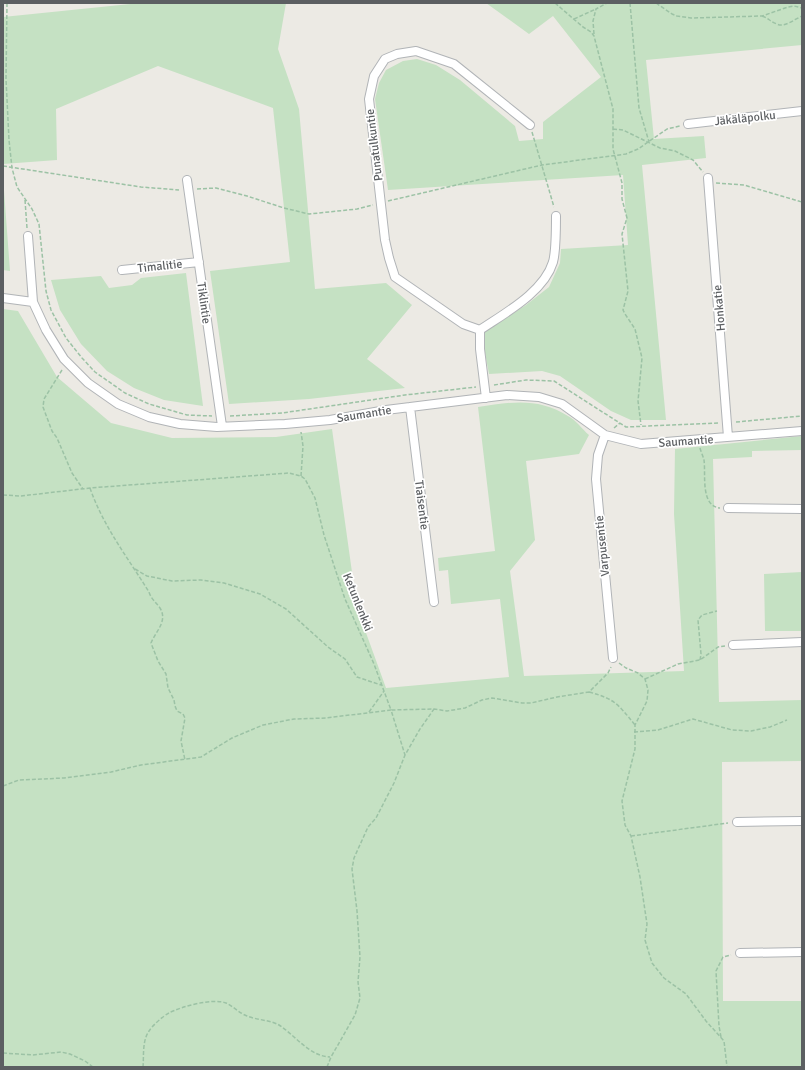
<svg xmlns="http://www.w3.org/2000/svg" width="805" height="1070" font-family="Signika,sans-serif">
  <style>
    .green { fill: #c5e1c3 }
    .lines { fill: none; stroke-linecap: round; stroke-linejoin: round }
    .minor-casing { stroke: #b1b4b7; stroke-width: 10 }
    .path { stroke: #9cc2a5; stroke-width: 1.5; stroke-dasharray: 4 2; stroke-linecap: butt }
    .minor { stroke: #fff; stroke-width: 8 }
    .labels { text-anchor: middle; stroke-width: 3.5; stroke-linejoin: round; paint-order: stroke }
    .street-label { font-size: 12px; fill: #5c5f62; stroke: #fff }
  </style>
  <rect width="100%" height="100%" fill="#eceae4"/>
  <path class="green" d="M140,3H286L278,49L299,109L315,289L386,283L412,305L367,359L405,388L309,399L229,404L210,271L290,262L273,108L158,66L56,109L57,160L3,164V17Z
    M486,3H802V45L646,60L654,139L704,136L706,158L642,165L666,420H631L611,411L560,376L542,371L489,374L485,353V332L526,305L549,287L560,263L561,249L628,245L623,175L388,190L375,99L379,83L386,70L403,61L417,59L436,65L460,80L515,126L519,141L543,139V122L601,77L553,16L529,34Z
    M3,177L10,271L3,270Z
    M186,273L203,406L164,400L134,388L107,371L81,344L60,310L51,280L101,276L109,288L132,285L141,278Z
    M3,309L18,311L57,377L111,423L172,438L276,437L332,429L357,608L386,688L509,677L500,599L451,604L448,570L439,571L438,558L495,551L478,407C511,402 538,397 568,416C576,420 582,429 589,435L579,454L526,461L535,540L510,571L524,676L684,671L674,514L675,449L802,436V450L752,451V457L713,459L719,702L802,700V761L722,762L723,1001H802V1067H3Z
    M802,572V631H765L764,574Z"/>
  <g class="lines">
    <defs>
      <path id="minor" d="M688,124L802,111
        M708,178L728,437
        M187,180L222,426
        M28,236L33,302L46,330L64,359L88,383L118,404L149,417L180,424L217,427L285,424L330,420L386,410L507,395L539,397L562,404L605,435L641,444L802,431
        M122,270L199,262
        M3,298L33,302
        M480,330C505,313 544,292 553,262C556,251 556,228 556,216
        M486,398L480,349V330L463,324L395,277L389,258L385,240L369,99L374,76L385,59L397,54L416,51L454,64L530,125
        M410,407L434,602
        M605,435L598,455L596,479L613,658
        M728,508L802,509
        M733,645L802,642
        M737,822L802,821
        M740,953L802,952"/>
    </defs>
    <use href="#minor" class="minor-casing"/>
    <path class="path" d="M7,3L6,79L9,140L12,168L17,187L32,209L39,224L46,291L51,310L66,338L82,358L95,372L125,393L149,404L187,415L212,416
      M555,3L583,27L591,32L594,36L613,109V149L622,183V199L627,218L622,234L628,291L623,310L625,314L635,329L642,358L638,401L641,425
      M630,3L639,108L649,142
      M656,3L672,14L677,16L691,18L762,16L788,7L794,6L802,8
      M762,16C768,18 771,22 777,24C784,28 795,19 802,16
      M574,19L596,9
      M594,34L593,21L596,9L607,3
      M613,129L623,130L660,148L675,151L693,160L703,172
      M532,132L554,207
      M3,166L141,187L179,190
      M716,183L744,185L802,202
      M197,189L216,188L247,196L284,208L309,214L357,209L373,205
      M25,200L27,228
      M388,201L542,165L626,154L638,149L667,129L680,126
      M62,370L44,399L43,407L52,431L57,438L72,473L83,489
      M494,385L526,380L554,381L626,427L718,423
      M230,416L282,413L405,395L476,387
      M736,422L802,416
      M614,428L620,423
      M700,448C701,452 703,456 704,460C706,474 700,506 720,508
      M301,476L303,446L301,432
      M90,488C103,526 128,558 149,592C151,599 156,602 160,608C168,621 156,631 151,643L158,661L166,674L168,688L174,700L175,706L177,711L183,714L185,718L181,741L185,760
      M3,495L21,496L90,488L289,473L301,476L305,479L315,498L324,535L345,599L374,664L391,710L434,709L447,711L465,708L482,700L492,698L522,703H531L557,697L589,692L608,673L611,667
      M135,569L147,576L172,581L201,580L224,583L260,594L286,609L328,647L345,659L357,677L381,685
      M700,660L701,654L698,620L702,615L717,611
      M619,663L626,668L638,673L645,679L648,690L647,701L635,725V749L622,801L625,825L631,836L640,877L647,924L645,940L652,963L664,978L686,994L706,1021L724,1041L727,1067
      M645,679L678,664L700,660L718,647L725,646
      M589,692C615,699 618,704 635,725
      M369,712L384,691
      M634,732L658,730L693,719L732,730L751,731L770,727L787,720
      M3,786L19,780L64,778L111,772L141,765L201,757L232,738L263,725L294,719L326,718L391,710L405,755
      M631,836L728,823
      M721,1037L719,1026L716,971L723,957L731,955
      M3,1053L33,1055L61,1052L70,1054L85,1061L93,1067
      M143,1067C144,1056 142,1041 149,1031C153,1025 163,1016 169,1013C182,1006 213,998 226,1003C233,1006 239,1013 247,1016C257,1020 270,1020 279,1025C296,1036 309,1056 330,1057
      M327,1067L331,1057L355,1015L360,998L358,982L360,957L357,911L352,869L354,858L368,827L376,818L394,783L405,755L420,729L434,709"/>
    <use href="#minor" class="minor"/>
  </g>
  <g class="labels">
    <g class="street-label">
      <text transform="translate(745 118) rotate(-6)" y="4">Jäkäläpolku</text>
      <text transform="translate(374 145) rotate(-97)" y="4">Punatulkuntie</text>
      <text transform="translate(160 266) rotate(-6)" y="4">Timalitie</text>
      <text transform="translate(204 303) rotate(82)" y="4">Tiklintie</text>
      <text transform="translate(719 308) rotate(-95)" y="4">Honkatie</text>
      <text transform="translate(364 414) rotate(-9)" y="4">Saumantie</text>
      <text transform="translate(686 441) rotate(-4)" y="4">Saumantie</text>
      <text transform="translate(422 505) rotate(83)" y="4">Tiaisentie</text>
      <text transform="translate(602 546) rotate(-96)" y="4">Varpusentie</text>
      <text transform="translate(358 602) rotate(68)" y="4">Ketunlenkki</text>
    </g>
  </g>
  <rect width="805" height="1070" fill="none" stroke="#5c5f62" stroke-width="8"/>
</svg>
